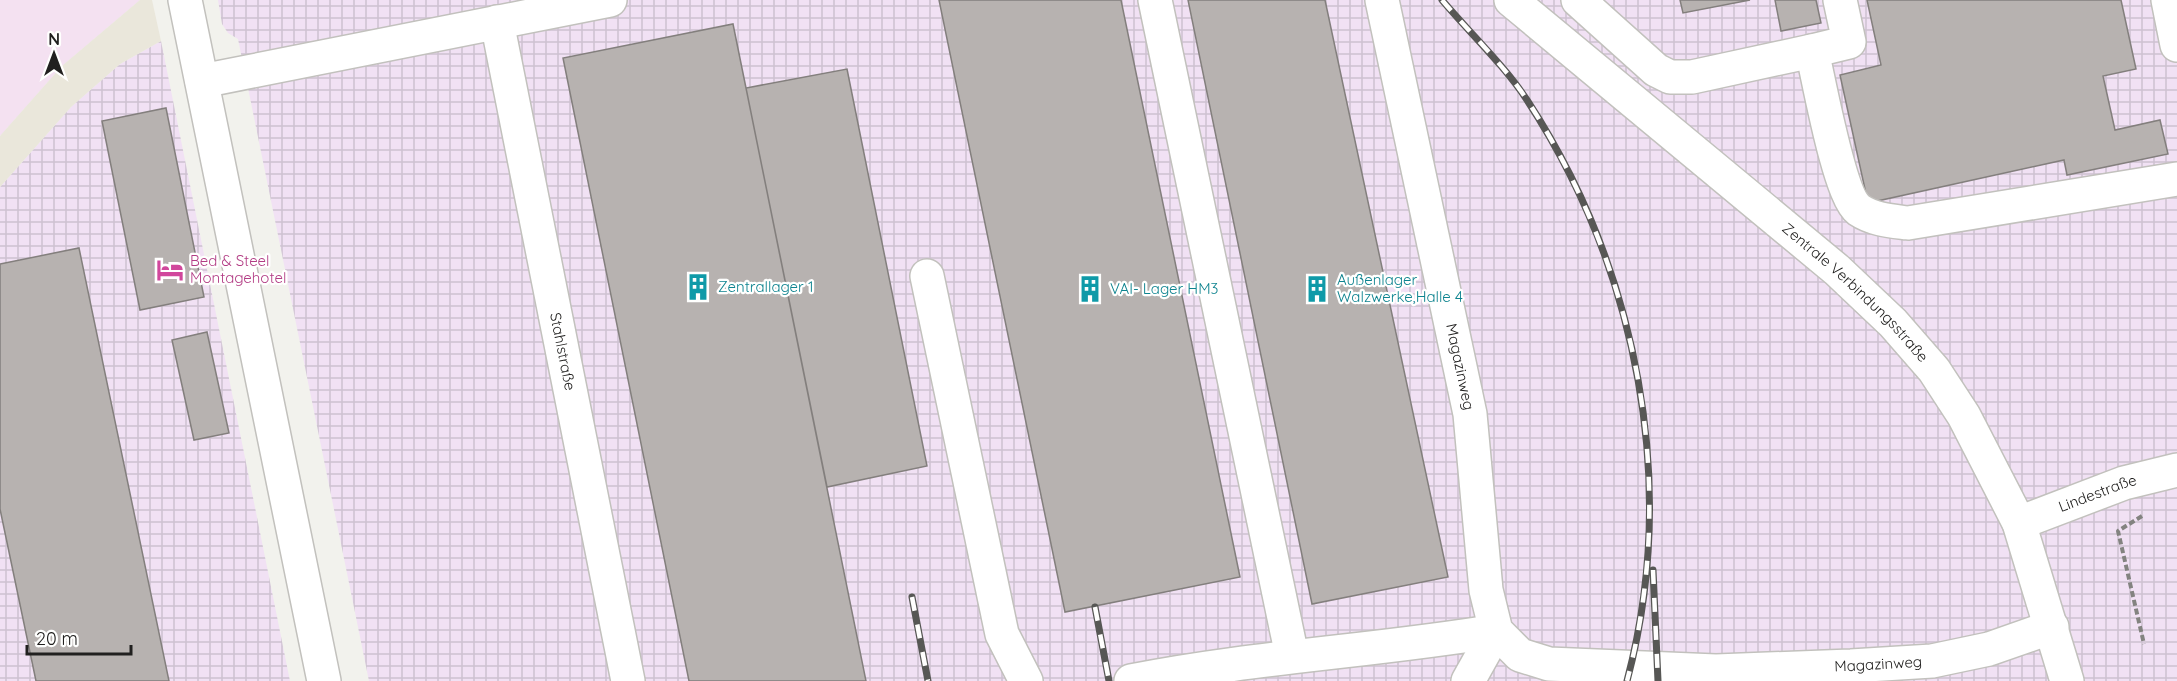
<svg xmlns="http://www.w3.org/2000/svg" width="2177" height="681" font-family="Quicksand,sans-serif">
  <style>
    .commercial { fill: #f4e1f1 }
    .industrial { fill: url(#industrial-grid) }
    .built { fill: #eae7db }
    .building { fill: #b7b2b0; stroke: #837f7d; stroke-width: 1.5 }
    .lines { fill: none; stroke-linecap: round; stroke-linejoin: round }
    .minor-casing { stroke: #c2c1bd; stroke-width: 36 }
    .path { stroke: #838380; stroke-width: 4; stroke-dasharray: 6 3; stroke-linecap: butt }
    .minor { stroke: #fff; stroke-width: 33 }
    .rail-casing { stroke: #575755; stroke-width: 7 }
    .rail { stroke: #fffffe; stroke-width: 4.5; stroke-dasharray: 14; stroke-linecap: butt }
    .labels { text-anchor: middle; stroke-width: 4.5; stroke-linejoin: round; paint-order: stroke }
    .hotel-label { font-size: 15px; fill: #b23c85; stroke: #fffffe; text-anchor: start }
    .culture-label { font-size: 15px; fill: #0d838f; stroke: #fffffe; text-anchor: start }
    .street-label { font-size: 15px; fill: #21201f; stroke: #fffffe }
  </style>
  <defs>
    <pattern id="industrial-grid" width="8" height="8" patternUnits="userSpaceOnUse" patternTransform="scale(1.5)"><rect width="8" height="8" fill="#f1e1f4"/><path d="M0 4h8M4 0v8" fill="none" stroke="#cec1d1"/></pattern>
  </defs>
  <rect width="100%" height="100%" fill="#f2f2ed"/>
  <path class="commercial" d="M0,0H140L62,66L0,136Z"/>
  <path class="industrial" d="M218,0H2177V681H369L238,39L228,33L222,24Z
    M161,41L290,681H0V187L71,107L120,64Z"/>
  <path class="built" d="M140,0H152L161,41L120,64L71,107L0,187V136L62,66Z"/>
  <path class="building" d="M939,0H1121L1240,577L1065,612Z
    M1188,0H1325L1448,577L1312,604Z
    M1680,0H1750L1683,13Z
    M1775,0H1816L1821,23L1781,31Z
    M1867,0H2121L2136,69L2103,76L2115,130L2160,120L2168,154L2067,175L2064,160L1868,203L1840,75L1881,65Z
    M733,24L746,88L866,681H689L563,58Z
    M847,69L927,466L827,487L746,88Z
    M166,108L204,297L140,310L102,121Z
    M79,248L169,681H36L0,509V264Z
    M207,332L229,433L194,440L172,340Z"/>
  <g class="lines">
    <defs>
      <g id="minor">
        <path d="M185,0L324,681"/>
        <path d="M1155,0L1292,656"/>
        <path id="s1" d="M1382,0L1470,414L1486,590L1496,631L1520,655L1549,664L1716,671L1851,666L1932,661L1989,649L2052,627"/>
        <path id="s2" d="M1511,0L1837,270L1893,323L1934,370L1964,416L2019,523L2067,681"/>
        <path d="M1578,0L1656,70L1670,77H1692L1812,51"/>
        <path d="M1840,0L1849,42L1812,51C1819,80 1839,195 1859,210C1874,220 1892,221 1908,223L2177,179"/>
        <path d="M2168,0L2177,45"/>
        <path id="s3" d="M497,22L628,681"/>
        <path d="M202,81L610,0"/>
        <path d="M927,276L1002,634L1026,681"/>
        <path id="s4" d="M2019,523L2124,483L2177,470"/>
        <path d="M1131,681C1252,657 1375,651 1496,631"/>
        <path d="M1468,681L1496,631"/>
      </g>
    </defs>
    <use href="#minor" class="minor-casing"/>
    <path class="path" d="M2142,516L2118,531L2144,644"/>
    <use href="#minor" class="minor"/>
    <defs>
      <path id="rail" d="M1442,0C1468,31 1505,66 1527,100C1638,270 1679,484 1627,681
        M1653,570L1658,681
        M912,597L928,681
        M1095,607L1109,681"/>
    </defs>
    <use href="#rail" class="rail-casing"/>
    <use href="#rail" class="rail"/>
  </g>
  <defs>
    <symbol id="hotel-bare" viewBox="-9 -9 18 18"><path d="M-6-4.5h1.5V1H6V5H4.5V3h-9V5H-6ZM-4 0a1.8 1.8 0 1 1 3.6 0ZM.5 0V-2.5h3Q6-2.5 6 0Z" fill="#d1479c" stroke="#fffffe" stroke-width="2.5" paint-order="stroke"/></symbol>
    <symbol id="building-bare" viewBox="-9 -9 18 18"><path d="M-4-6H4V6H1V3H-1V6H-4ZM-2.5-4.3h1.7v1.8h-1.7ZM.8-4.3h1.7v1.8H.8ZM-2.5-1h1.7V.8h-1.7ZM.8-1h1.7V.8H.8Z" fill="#0f9aa8" stroke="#fffffe" stroke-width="2.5" paint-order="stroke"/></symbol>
  </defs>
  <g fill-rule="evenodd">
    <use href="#hotel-bare" x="151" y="251" width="38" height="38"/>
    <use href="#building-bare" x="679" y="268" width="38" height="38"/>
    <use href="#building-bare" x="1071" y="270" width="38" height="38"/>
    <use href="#building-bare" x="1298" y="270" width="38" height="38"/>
  </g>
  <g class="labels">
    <g class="hotel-label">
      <text x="190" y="266">Bed &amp; Steel<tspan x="190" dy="17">Montagehotel</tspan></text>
    </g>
    <g class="culture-label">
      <text x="1337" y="285">Außenlager<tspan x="1337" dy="17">Walzwerke,Halle 4</tspan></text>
      <text x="718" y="292">Zentrallager 1</text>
      <text x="1110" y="294">VAI- Lager HM3</text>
    </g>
    <g class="street-label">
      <text dy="5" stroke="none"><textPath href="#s2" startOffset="452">Zentrale Verbindungsstraße</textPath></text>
      <text dy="5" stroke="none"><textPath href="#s3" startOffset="336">Stahlstraße</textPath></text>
      <text dy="5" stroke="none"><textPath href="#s1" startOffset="375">Magazinweg</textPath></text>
      <text dy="5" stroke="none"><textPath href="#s4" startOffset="84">Lindestraße</textPath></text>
      <text dy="5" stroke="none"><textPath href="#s1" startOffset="1036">Magazinweg</textPath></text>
    </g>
  </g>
  <g transform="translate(54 54)" stroke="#fffffe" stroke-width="4.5" paint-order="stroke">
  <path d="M0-4.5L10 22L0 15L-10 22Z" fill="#21201f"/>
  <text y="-9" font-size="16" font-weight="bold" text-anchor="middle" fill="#21201f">N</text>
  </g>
  <path d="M27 645v9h104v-9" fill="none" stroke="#21201f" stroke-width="3"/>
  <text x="36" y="645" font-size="18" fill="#21201f" stroke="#fffffe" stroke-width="4.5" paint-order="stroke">20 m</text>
</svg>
